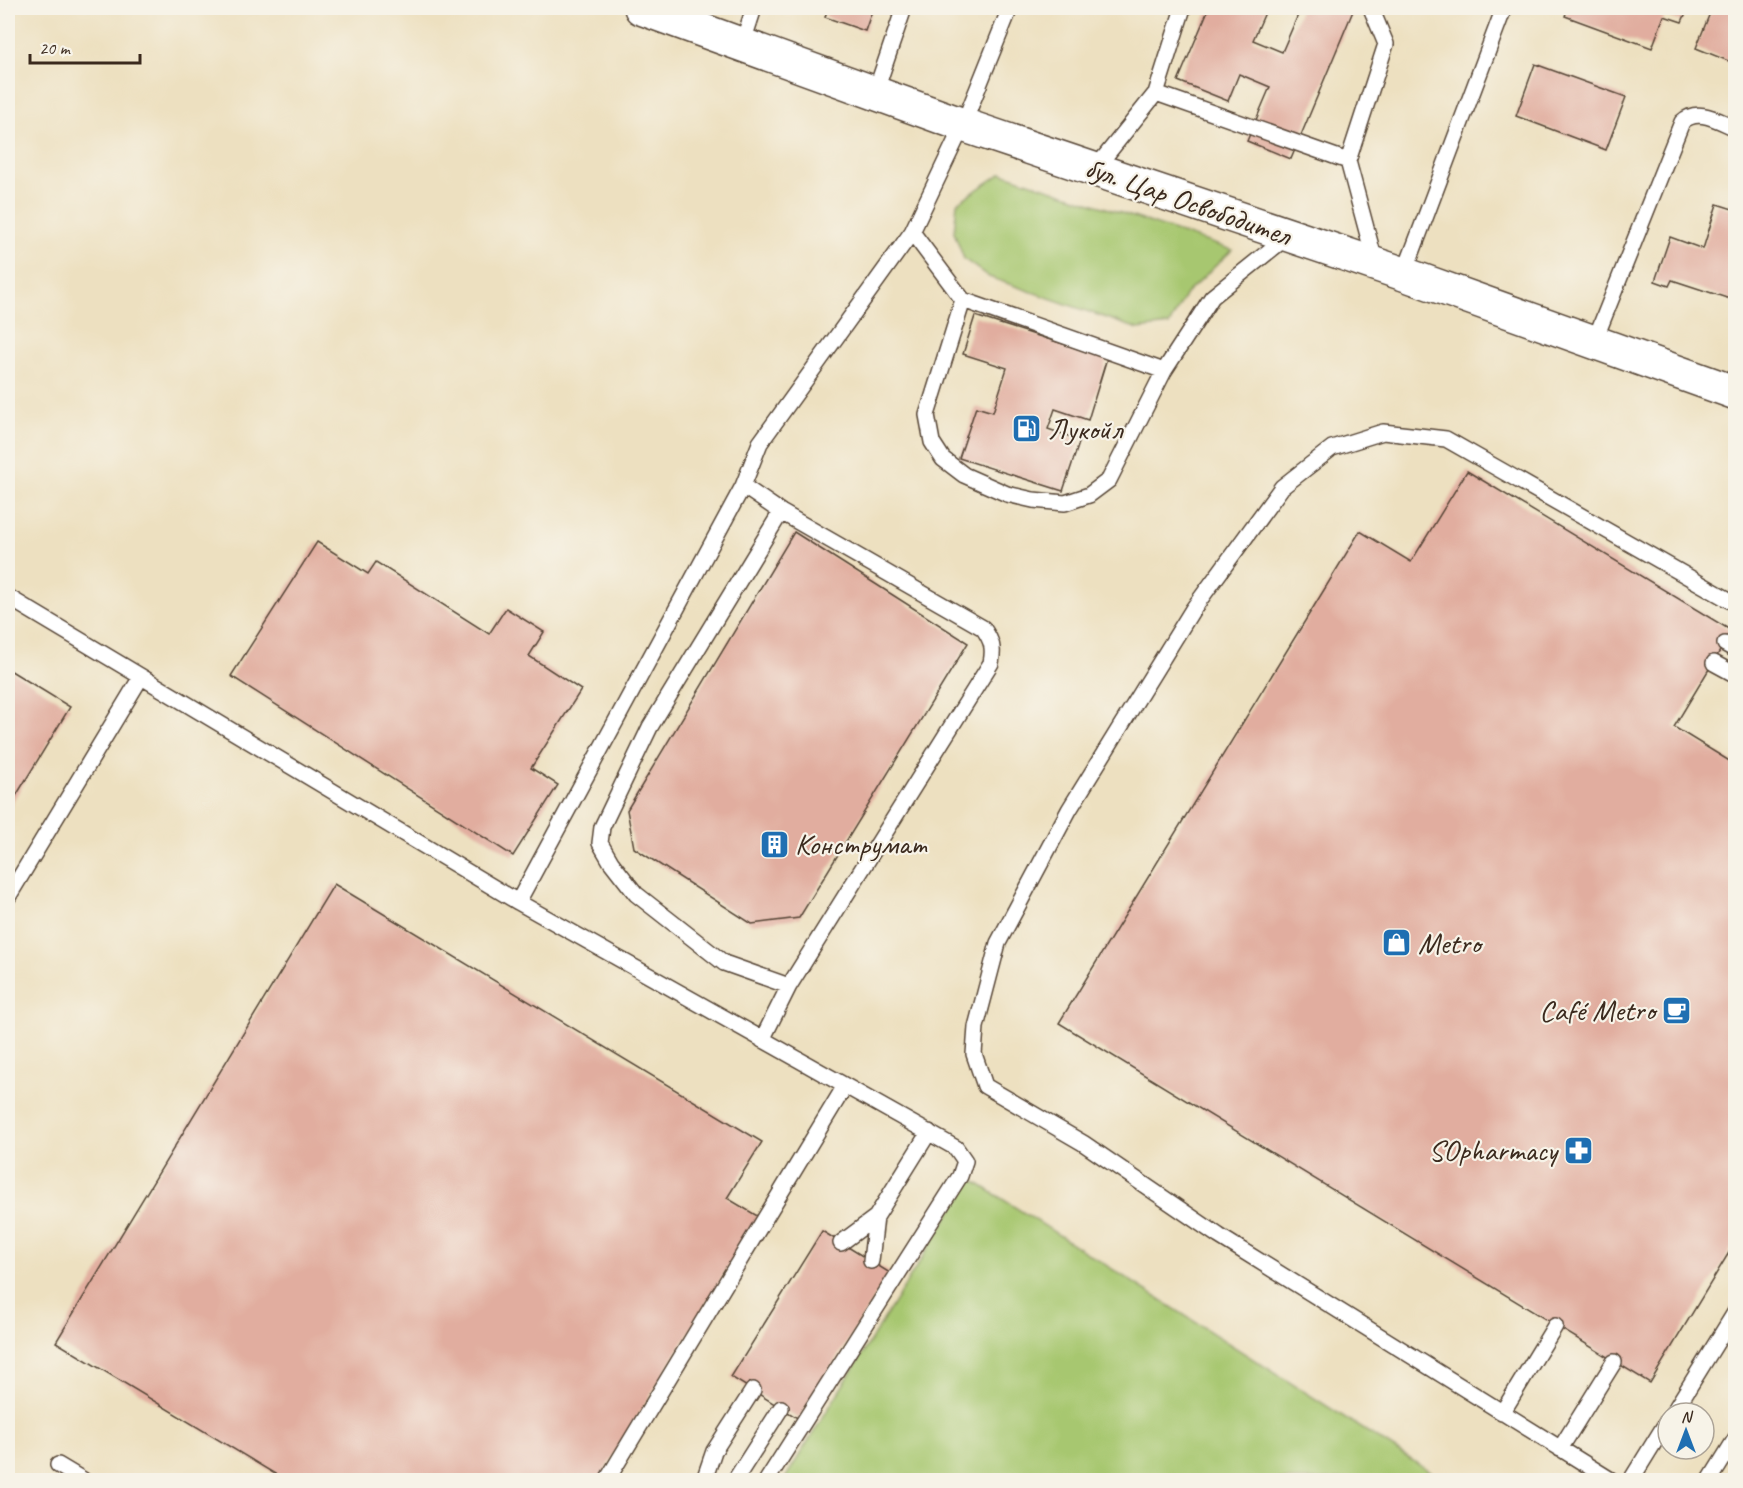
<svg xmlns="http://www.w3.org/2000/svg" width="1743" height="1488" font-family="Caveat,sans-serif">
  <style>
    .green { fill: #a7c770; stroke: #717847; stroke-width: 1.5 }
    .building { fill: #e1ad9f }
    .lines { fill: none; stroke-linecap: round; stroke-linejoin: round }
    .service-casing { stroke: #564536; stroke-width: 18 }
    .secondary-casing { stroke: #564536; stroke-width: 36 }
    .service { stroke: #fff; stroke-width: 15 }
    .secondary { stroke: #fff; stroke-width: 33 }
    .labels { text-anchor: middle; stroke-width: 4.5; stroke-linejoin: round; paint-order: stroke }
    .street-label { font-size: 30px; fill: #3b2a1e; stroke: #f7f3e8 }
    .poi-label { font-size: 30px; fill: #3b2a1e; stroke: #f7f3e8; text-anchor: start }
  </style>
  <rect width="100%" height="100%" fill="#f7f3e8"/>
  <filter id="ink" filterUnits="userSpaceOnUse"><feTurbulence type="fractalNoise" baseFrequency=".0167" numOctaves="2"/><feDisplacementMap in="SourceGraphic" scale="12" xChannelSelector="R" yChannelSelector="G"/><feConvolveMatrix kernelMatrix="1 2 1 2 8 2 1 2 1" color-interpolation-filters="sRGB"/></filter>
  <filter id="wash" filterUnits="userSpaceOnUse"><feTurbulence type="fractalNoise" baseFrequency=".008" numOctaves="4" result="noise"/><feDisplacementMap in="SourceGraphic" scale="24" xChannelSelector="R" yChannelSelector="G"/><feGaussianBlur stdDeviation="1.35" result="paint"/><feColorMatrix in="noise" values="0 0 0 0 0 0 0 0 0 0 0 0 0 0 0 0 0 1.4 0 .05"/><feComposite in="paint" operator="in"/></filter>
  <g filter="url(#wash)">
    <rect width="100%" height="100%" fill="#ede0c0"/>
    <path class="green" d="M1002,173L1232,250L1186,294L1169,325L1138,329L989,277L964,259L954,232L957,203Z
      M971,1179L1443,1480H784Z"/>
    <g id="blocks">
      <path class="building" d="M828,8H873L865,31L825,17Z
        M1209,8H1267L1253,40L1282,52L1301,8H1345L1353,11L1291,159L1247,141L1270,87L1239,74L1228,101L1178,81Z
        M1568,8H1688L1682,22L1664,16L1652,48L1565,16Z
        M1712,8H1736V64L1696,48Z
        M1535,64L1626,97L1606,150L1516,116Z
        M1717,204L1736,210V301L1672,280L1669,286L1655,281L1670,237L1703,249Z
        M975,316L1107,358L1088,420L1055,409L1048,429L1080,440L1063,491L959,458L976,407L993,412L1007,368L963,354Z
        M1467,471L1732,631L1674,727L1736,765V1241L1650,1383L1059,1023L1360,531L1411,562Z
        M794,532L968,643L799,918L752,924L634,848L627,810Z
        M317,542L368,574L376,562L489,634L506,608L544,632L529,656L581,690L531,768L558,785L513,856L231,676Z
        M8,669L70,707L8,809Z
        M334,884L762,1142L727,1198L759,1217L599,1480H285L56,1342Z
        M822,1231L890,1273L799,1419L731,1377Z"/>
    </g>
  </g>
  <g filter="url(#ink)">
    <use href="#blocks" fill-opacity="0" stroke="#564536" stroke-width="1.5"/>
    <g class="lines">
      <defs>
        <path id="service" d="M742,45L754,8
          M875,93L904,8
          M1156,93L1348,161L1376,265
          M1348,161L1386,44L1371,8
          M1095,169L1156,93L1183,8
          M912,232L963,300L1164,371
          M1404,274L1504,8
          M963,300L927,415L932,442L943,459L964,475L1007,494L1033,500L1065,503L1089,495L1109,480L1164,371L1212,297L1288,236
          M1594,342L1682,122C1698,107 1718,121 1736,128
          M743,486L781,512L983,628C992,641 994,648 991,663L789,986L762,1040
          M781,512L650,727L602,827L600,843L611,862L636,894L724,963L789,986
          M8,597L518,902L956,1148L965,1161L960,1176L767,1480
          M1725,644L1736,650
          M1714,663L1736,675
          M8,897L141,677
          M518,902L743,486L760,443L912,232L963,125L1010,8
          M841,1243L876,1217L929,1132
          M871,1261L876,1217
          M1502,1413L1555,1326
          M1673,1413L1736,1311
          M1560,1449L1614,1362
          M58,1465L83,1480
          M607,1480L845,1086
          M704,1480L714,1451L753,1390
          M735,1480L781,1408
          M1611,1480L1219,1236L1083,1143L985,1086L974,1054L976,1027L998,943L1069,810L1193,609L1282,487L1332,448L1383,432L1446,439L1736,604
          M1631,1480L1668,1420
          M1710,1480L1736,1438"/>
        <path id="secondary" d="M641,8L963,125L1404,274L1736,393"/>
      </defs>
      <use href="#service" class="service-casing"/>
      <use href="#secondary" class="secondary-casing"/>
      <use href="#service" class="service"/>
      <use href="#secondary" class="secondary"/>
    </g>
  </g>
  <defs>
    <symbol id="fuel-square" viewBox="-11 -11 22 22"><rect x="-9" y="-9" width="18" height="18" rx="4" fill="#1f6fb2" stroke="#f7f3e8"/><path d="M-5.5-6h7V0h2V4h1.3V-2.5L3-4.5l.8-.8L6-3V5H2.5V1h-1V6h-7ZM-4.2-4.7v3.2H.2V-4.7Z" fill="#fff"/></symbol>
    <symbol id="building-square" viewBox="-11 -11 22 22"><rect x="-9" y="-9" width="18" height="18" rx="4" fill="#1f6fb2" stroke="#f7f3e8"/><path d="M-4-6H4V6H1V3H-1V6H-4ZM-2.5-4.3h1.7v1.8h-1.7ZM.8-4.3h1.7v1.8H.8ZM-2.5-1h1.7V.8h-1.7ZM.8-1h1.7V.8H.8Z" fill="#fff"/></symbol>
    <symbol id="shop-square" viewBox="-11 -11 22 22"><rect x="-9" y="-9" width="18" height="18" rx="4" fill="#1f6fb2" stroke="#f7f3e8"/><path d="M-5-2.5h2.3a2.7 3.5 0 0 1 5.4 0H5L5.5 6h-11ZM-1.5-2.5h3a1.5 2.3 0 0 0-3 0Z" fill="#fff"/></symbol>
    <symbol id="cafe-square" viewBox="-11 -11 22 22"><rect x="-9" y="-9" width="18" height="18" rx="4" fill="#1f6fb2" stroke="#f7f3e8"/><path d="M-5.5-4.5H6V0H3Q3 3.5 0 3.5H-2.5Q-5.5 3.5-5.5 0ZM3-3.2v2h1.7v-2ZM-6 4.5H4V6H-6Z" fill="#fff"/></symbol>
    <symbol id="pharmacy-square" viewBox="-11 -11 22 22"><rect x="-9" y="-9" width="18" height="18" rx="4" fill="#1f6fb2" stroke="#f7f3e8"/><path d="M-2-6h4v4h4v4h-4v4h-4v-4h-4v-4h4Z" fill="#fff"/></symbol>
  </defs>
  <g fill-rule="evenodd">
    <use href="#fuel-square" x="1010" y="412" width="33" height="33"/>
    <use href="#building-square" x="758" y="828" width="33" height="33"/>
    <use href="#shop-square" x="1380" y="926" width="33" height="33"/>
    <use href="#cafe-square" x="1660" y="994" width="33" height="33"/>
    <use href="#pharmacy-square" x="1562" y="1134" width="33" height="33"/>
  </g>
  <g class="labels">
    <g class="street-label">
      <text transform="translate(1188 201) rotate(19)" y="10">бул. Цар Освободител</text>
    </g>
    <g class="poi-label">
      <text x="1048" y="439">Лукойл</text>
      <text x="795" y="854">Конструмат</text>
      <text x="1418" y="953">Metro</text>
      <text x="1655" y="1020" text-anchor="end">Café Metro</text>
      <text x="1557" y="1160" text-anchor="end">SOpharmacy</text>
    </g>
  </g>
  <rect width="1743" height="1488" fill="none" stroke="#f7f3e8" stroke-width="30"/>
  <g transform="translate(1686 1431)"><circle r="28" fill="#f7f3e8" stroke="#aca397" stroke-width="1.5"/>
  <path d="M0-4.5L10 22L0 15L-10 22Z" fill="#1f6fb2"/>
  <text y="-9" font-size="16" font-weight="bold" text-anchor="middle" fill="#3b2a1e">N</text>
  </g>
  <path d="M30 54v9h110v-9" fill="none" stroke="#3b2a1e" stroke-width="3"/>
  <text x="39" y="54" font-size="18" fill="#3b2a1e" stroke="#f7f3e8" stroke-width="4.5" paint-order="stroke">20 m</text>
</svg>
